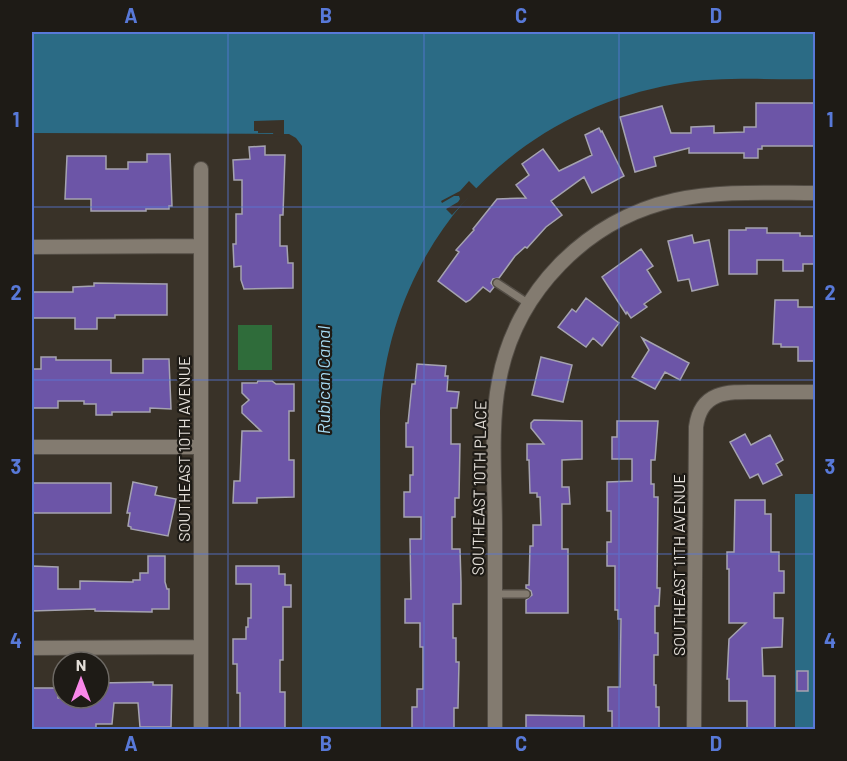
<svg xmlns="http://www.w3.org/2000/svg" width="847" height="761" font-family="Barlow,sans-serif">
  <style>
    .green { fill: #2f6c3a }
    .water { fill: #2b6b85 }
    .pier { fill: #393228 }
    .building { fill: #6c55a7; stroke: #a5a3b0; stroke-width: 1.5 }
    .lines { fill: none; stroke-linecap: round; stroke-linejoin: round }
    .service-casing { stroke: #534d45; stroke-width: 10 }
    .minor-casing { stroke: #534d45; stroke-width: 16 }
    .service { stroke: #837b70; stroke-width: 7 }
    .minor { stroke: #837b70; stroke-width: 14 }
    .grid { fill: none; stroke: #5879d8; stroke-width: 1.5; stroke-opacity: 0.55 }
    .labels { text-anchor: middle; stroke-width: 4.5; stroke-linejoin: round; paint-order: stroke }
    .street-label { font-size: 16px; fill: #e3ded8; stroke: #1e1b16 }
    .water-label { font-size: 18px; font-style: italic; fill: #a7dbf3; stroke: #1e1b16 }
    .neatline { fill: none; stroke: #5879d8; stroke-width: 2 }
    .grid-label { font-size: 20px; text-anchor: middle; font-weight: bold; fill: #5879d8 }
  </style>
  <rect width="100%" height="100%" fill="#393228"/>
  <path class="green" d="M238,325H272V370H238Z"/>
  <path class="water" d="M32,32H815V79C769,80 721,76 675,84C510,113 391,243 380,411L381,729H302V146L296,138L289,134L32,133Z
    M795,494H815V729H795Z"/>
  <path class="pier" d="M284,120V137L274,136L273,133H258V131H254V121Z
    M469,181L478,190L470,200L468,198L452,215L446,209L458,202L460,199L459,196H454L442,203L441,201L460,191Z"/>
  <path class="building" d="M756,103H816V146H762V149H758V158H744V153H689V148L654,157L656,166L635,172L620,117L662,106L671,133H691V127L714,126V133L744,132V127H756Z
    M599,128L601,132L602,131L624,176L592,193L584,177L551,201L562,215L546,227L527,248L525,247L515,256L499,278L493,279L491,283L494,287L490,292L483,287L470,300L466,302L438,281L459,252L456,250L474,230L473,229L497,199L526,198L516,185L529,175L522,164L543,149L559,171L592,155L585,135Z
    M265,146V155H285L283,215H280V246H287L288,263H293V288L244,289L241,280V266L234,267L233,244H236V214H242V180H234L233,160L250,159L249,147Z
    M147,154H170L172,206H169V209H146V211H91V199H65L67,156H106V169H128V162H147Z
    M746,228H767V233H800V236H816V264H803V271H783V260H757V274H729V230H746Z
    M692,235L694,243L709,240L718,285L692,291L689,279L678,281L668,241Z
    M641,249L653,266L647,270L661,292L644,304L647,307L631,318L627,312L626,314L602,277Z
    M94,283L167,284V315H115V318H97V329H75V318H32V292H73V287L94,286Z
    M586,298L619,323L602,346L593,338L586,347L558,327L572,309L576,312Z
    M775,300H798V307H816V361H798V347H781V344H773Z
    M642,338L689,363L680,380L665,372L655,389L632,377L649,350Z
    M41,357H56V360H111V373H143V359H169L171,409L150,408V412H112V415H96V404H84V401H58V408H32V369H41Z
    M541,357L572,365L563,402L532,395Z
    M417,364L446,366L445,376H448L447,391L459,392L457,408H451V444H460L459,498H455V517H452V549H460L461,582V604H453V638H456V662H459L458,708H454V729H412V707H417V689H423V647H420V623H405V599H411L410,539H421V517H404V492H410V475H413V447H406V423H408L412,384H415Z
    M258,381H272L276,384H294V411H289V460H294V497L257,498V503H233L234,481H240L242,431H261L242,413V406L249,400L242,393V383H257Z
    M534,420L582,421V459L562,460V487H569L570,504H562V549H568V613H526V600L532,595L531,591L526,588V585H529L530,546H533V525H541L540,497H537V493H530L529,460H527V444H544L531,428V423Z
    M617,421H658L655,460H651V484H654V497H658L657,588H660L659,606H655V633H658V655H654V685H656V707H659V728H612V711H608V687H620L621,619H618V610H615V566H607V542H611V511H607V482L632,481V459H612V437H617Z
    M745,434L751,445L770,435L783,460L776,464L782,475L763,484L758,474L750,478L730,442Z
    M133,482L157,487L155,495L176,499L168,536L131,529V527L128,526L130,513H127Z
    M32,483H111V513H32Z
    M735,500H765V514H771V552H779V571H784V593H774V618H783L782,647L762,648L763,676H775V729H747V701H729V679H727L729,639L746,623H729V569H727V552H734Z
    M148,556H165V582L167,589H169V609H152V612L95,611V609L32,611V575H33V566L58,567V589H80V581L133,582V580H140V573H148Z
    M236,566H279V574H285V585H291V607H283V660H280V692H285V729H240V693H237V664H233V639H246V627H248V618H251V584H236Z
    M797,671H808V691H797Z
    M153,682V685H172L171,727H140L138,703H114L112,724H96V729H32V688H58V698H99V683Z
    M526,715L584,716V729H526Z"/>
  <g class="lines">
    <defs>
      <path id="service" d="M497,283L529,304
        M495,594H526"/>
      <path id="minor" d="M201,169V730
        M32,247L201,246
        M32,447H201
        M32,648L201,647
        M495,730C495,663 495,596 495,530C495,483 490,426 499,381C515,292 587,219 675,200C721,190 769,193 816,193
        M694,730L696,427C701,388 732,392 763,392C780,392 798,392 816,392"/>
    </defs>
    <use href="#service" class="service-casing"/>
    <use href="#minor" class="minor-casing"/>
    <use href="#service" class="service"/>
    <use href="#minor" class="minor"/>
  </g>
  <path class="grid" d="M228,32V730M424,32V730M619,32V730M32,207H816M32,380H816M32,554H816"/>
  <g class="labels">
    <g class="street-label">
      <text transform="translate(184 449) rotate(-90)" y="6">SOUTHEAST 10TH AVENUE</text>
      <text transform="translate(479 488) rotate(-89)" y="6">SOUTHEAST 10TH PLACE</text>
      <text transform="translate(679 565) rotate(-90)" y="6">SOUTHEAST 11TH AVENUE</text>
    </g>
    <g class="water-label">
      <text transform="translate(324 380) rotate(-90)" y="6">Rubican Canal</text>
    </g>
  </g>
  <rect width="847" height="761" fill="none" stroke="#1e1b16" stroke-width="66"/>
  <g transform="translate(81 680)"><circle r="28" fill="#1e1b16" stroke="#6d6964" stroke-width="1.5"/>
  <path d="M0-4.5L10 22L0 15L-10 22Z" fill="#f987e9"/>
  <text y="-9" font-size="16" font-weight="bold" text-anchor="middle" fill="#e3ded8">N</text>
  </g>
  <rect x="33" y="33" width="781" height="695" class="neatline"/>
  <g class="grid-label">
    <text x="131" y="23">A</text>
    <text x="326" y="23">B</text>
    <text x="521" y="23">C</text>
    <text x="716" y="23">D</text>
    <text x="16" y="127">1</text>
    <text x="830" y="127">1</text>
    <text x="16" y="300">2</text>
    <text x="830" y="300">2</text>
    <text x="16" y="474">3</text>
    <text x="830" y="474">3</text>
    <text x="16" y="648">4</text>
    <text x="830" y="648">4</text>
    <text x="131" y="751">A</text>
    <text x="326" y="751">B</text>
    <text x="521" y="751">C</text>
    <text x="716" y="751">D</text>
  </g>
</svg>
